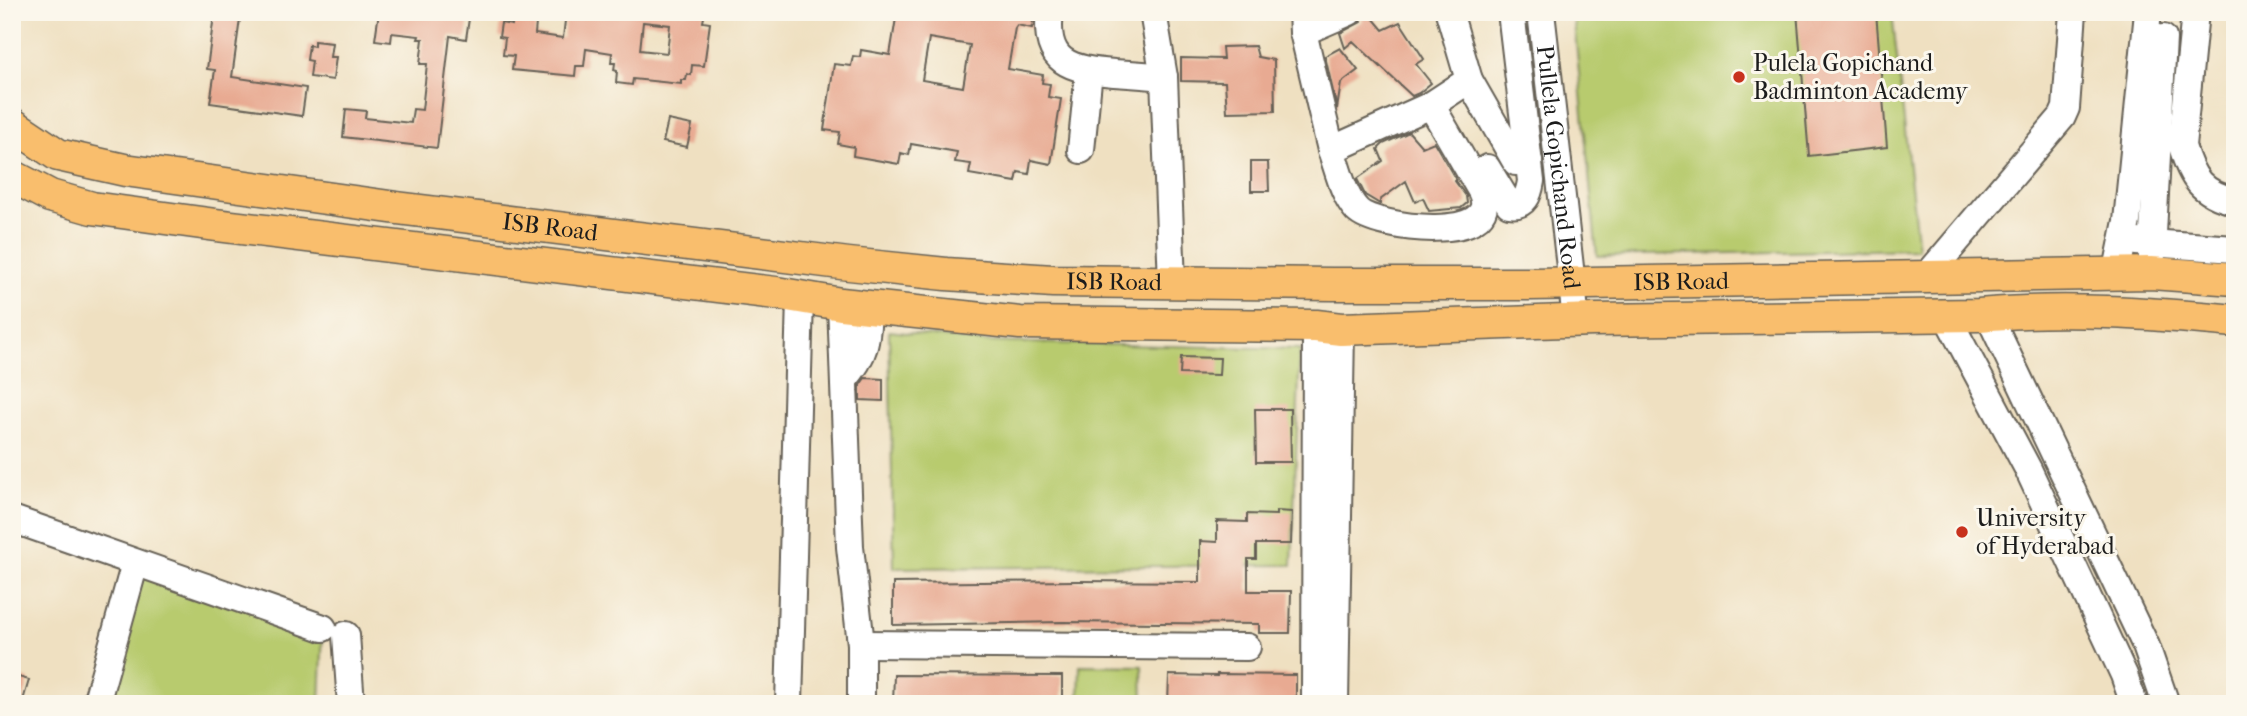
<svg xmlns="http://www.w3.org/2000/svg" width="2247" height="716" font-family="'IM FELL French Canon',serif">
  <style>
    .green { fill: #b8cb6e; stroke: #6a7445; stroke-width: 2 }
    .building { fill: #e8aa92; fill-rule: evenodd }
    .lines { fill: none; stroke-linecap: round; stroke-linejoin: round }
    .minor-casing { stroke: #666156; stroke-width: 30 }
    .major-casing { stroke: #666156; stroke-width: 35 }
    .minor { stroke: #fff; stroke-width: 26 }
    .major { stroke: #f9be6d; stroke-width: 32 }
    .poi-dot { fill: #c8321e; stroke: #fbf7ec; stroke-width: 2.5 }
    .labels { text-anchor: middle; stroke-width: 6; stroke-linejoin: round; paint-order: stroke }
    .poi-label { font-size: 24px; fill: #1c1c1c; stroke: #fbf7ec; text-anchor: start }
    .street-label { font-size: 24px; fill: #1c1c1c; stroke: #fbf7ec }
  </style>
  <rect width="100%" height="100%" fill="#fbf7ec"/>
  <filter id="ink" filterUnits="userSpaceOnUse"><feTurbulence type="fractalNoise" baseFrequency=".0143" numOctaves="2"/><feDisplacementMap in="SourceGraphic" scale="14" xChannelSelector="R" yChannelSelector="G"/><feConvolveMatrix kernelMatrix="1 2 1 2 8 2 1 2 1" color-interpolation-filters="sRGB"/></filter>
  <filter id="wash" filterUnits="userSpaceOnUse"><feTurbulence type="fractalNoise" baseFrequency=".00686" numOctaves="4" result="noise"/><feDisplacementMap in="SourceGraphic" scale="28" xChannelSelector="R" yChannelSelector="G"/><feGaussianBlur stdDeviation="1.57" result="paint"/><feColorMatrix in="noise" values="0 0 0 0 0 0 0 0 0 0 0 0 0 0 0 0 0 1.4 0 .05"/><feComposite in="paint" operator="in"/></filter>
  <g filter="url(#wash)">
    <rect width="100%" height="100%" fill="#efe0c1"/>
    <path class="green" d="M1573,12H1892L1918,249L1597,256Z
      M889,331L984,342L1300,349L1292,565L894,568Z
      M135,563L323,628L320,704H96Z
      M1080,665L1142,666L1143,704H1079Z"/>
    <g id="blocks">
      <path class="building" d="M379,12H470L466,39L450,36L437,148L343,137L346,109L366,111L365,118L411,123L413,109L422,110L427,64H420L423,39H418L419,36L392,33L391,42L375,40Z
        M514,12H537L535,34L563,38L566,12H705L703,22L710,23L704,66L692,65L691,75L687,74L686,80H681V84L633,79L632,85L616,83L617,71L614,70L615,63H611L612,53L586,49L584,66H576L575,76L512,70L514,56L503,55L505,38L499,37L501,23L512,25ZM643,22L670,25L667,53L640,50Z
        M897,12H1034L1032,28L1017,25L1015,28L1008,69L1043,75L1042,83L1050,84L1048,97L1061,99L1051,164L1031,160L1029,174L1018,172L1016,182L969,174L971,164L955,162L957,152L911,144L909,155L901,153L899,164L853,156L854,147L838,144L840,132L824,130L834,64L851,66L853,56L860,57L861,50L890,55ZM929,38L970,45L963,87L922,80Z
        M1365,12H1368L1383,30L1400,22L1424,59L1416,64L1431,83L1419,93L1412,96L1353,41L1345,48L1340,33L1361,22Z
        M1797,12H1876L1887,147L1809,156Z
        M214,15L240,19L232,77L306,88L302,116L210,103L215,70L207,69Z
        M314,41L332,43L330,57H336L333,80L310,77L312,61L307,60L309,45L314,46Z
        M1255,46L1258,57L1274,60L1275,111L1227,112L1225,82L1181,81V58L1223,59L1222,47Z
        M1340,48L1358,70L1341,83L1337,109L1325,56Z
        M668,120L692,125L687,147L663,142Z
        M1409,132L1422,147L1434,142L1456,180L1455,181L1466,196L1467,203L1461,208L1429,211L1423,198L1415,202L1406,181L1380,200V204L1365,195L1357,179L1383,161L1378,149L1383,144Z
        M1251,162H1268L1269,191H1251Z
        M1181,357L1220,358L1219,375L1180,374Z
        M865,378L883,379V401L860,400V385Z
        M1255,409H1290L1291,462H1256Z
        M1276,511L1292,512L1291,544H1256V559H1248V591H1291L1290,633H1259V624L1063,622L893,625V583L1077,581L1200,582V541L1217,542V521L1247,522V514L1276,515Z
        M1217,674L1296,675V704H1168L1169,675L1217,676Z
        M12,675L29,680L22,704H12Z
        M894,675L1062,676V704H893Z"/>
    </g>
  </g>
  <g filter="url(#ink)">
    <use href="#blocks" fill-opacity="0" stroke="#666156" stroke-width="2"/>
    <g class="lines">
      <defs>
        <g id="minor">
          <path d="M1050,12C1043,64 1071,69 1114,73C1131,74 1147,75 1164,77"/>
          <path d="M1153,12L1164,77L1172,283"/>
          <path d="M1302,12L1303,32L1331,150"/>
          <path id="s1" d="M1541,12L1576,320"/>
          <path d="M2195,12L2182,146C2191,177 2201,194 2235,201"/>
          <path d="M1303,32L1349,12"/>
          <path d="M1469,80L1516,162L1529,161"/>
          <path d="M1431,105L1481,191C1506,245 1375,229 1357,210C1343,195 1338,169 1331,150Z"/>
          <path d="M1431,105L1469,80L1449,12"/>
          <path d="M1081,150L1089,71"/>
          <path d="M1487,168L1509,204C1525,207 1529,194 1531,181L1511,12"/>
          <path d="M2136,242L2235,249"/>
          <path d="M2151,273L2163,38"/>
          <path d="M2116,275L2127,221L2148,12"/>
          <path d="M1927,276L2062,117L2066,108L2073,12"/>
          <path d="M841,304L850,547L861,644V704"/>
          <path d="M1988,314L2146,646L2166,704"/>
          <path d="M1946,315L2028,469L2124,675L2134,704"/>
          <path d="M844,380C866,354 867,341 868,307"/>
          <path d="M12,519L323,628"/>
          <path d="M346,635L351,704"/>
          <path d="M861,644L1247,647"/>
          <path d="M96,704L135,563"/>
          <path d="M789,704L800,298"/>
          <path d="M1315,704L1316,326"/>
          <path d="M1335,704L1341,329"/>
        </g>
        <g id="major">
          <path id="s2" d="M12,124L58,155L125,170L397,208L849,264L946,274L1053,281L1333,284H1532L2151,273L2235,279"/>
          <path d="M12,176L50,196L92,208L216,225L776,293L841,304L1020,323L1316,326L1341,329L1593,320L1979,315C2064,307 2150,313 2235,321"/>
        </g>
      </defs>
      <use href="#minor" class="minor-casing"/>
      <use href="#major" class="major-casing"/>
      <use href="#minor" class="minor"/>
      <use href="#major" class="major"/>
    </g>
  </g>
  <g class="poi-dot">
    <circle cx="1739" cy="77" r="7"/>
    <circle cx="1962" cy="532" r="7"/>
  </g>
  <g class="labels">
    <g class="poi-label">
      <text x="1753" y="71">Pulela Gopichand<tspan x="1753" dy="28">Badminton Academy</tspan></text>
      <text x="1976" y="526">University<tspan x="1976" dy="28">of Hyderabad</tspan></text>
    </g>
    <g class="street-label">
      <text dy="8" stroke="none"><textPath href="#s1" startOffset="156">Pullela Gopichand Road</textPath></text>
      <text dy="8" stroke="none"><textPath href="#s2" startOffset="553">ISB Road</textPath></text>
      <text dy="8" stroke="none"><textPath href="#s2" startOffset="1687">ISB Road</textPath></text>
      <text dy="8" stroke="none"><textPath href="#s2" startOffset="1120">ISB Road</textPath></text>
    </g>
  </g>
  <rect width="2247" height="716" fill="none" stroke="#fbf7ec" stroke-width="42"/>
</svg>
